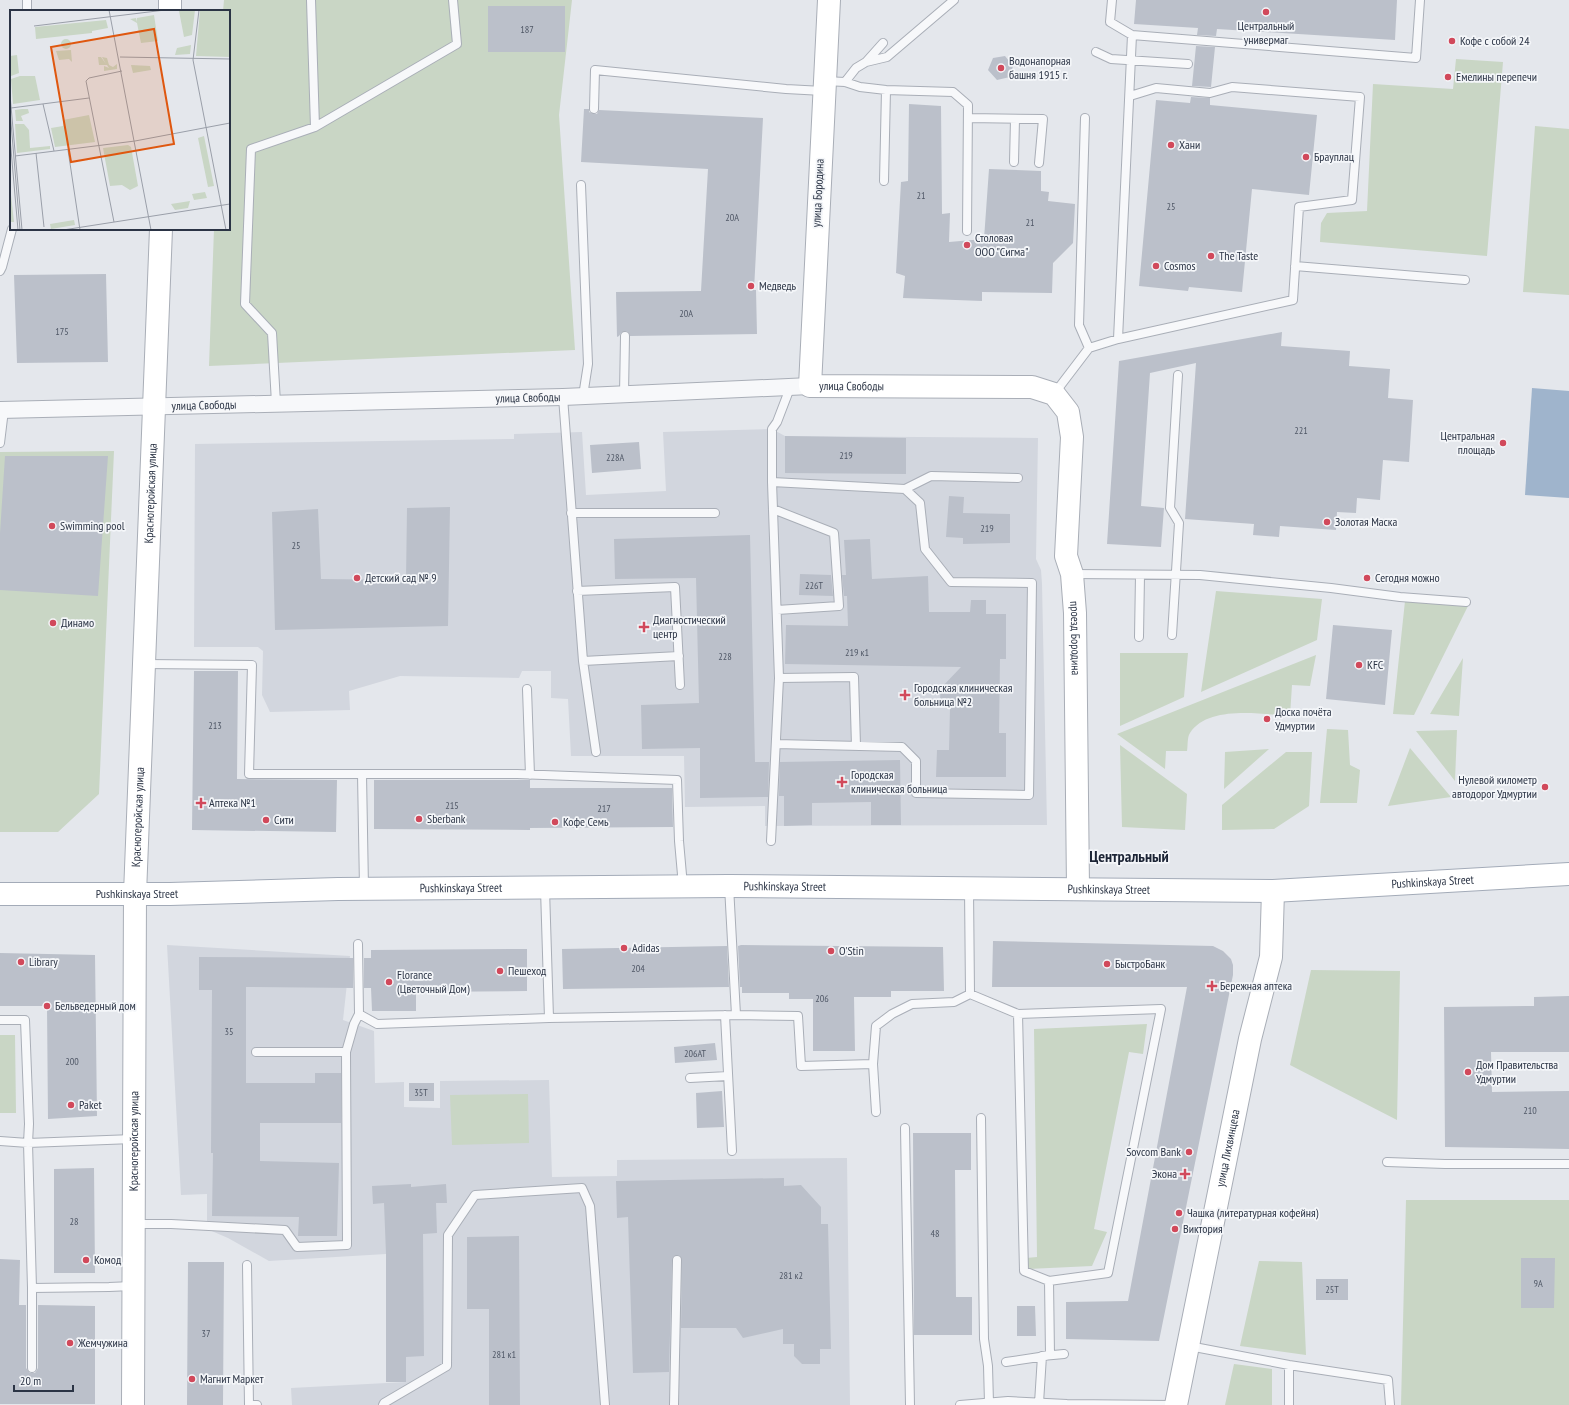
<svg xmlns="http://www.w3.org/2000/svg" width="1569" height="1405" font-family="'PT Sans Narrow',sans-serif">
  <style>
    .built { fill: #d2d6de }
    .green { fill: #c9d6c5 }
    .water { fill: #9fb4cc }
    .building { fill: #bbc0ca }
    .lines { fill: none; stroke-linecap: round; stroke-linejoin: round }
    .lane-casing { stroke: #a9aeb7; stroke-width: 10 }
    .street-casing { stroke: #a9aeb7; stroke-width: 18 }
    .secondary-casing { stroke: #a9aeb7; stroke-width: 24 }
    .primary-casing { stroke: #a3abb8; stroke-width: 24 }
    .lane { stroke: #f7f8fa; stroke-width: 8 }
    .street { stroke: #f7f8fa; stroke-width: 16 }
    .secondary { stroke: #fff; stroke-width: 22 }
    .primary { stroke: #fff; stroke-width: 22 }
    .poi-dot { fill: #d1495b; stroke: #f4f6f9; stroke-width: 1.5 }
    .labels { text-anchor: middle; stroke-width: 3.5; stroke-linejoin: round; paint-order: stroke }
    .number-label { font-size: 10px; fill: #4f5766 }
    .poi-label { font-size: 12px; fill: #2b3445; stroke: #f4f6f9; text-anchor: start }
    .street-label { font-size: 12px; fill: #2b3445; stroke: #f4f6f9 }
    .district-label { font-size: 16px; font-weight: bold; fill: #1d2536; stroke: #f4f6f9 }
    .inset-road { fill: none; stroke: #9a9fa9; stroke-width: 1 }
    .view { fill: #df570f; fill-opacity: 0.15; stroke: #df570f; stroke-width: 2 }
    .inset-edge { fill: none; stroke: #2b3445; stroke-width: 2 }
  </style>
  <rect width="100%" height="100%" fill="#e4e7ec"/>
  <path class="built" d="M772,429L785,436L1038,438L1036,559L1041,570L1042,584L1047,825L765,826V806L685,807L684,756H571L568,699L551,698V671H522L519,678L400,676L349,691L350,710L270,712L262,695L263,651L258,647H194L195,444L514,439V434L582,432L586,495L666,491L663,432Z
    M167,945L350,956L343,1020L374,1031L375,1083L404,1082V1107L440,1108V1081L549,1080L552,1177L617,1176V1160L847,1158L850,1405H292L291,1388L406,1382V1357L386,1254L269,1261L228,1238L207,1229V1194L181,1195Z"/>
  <path class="green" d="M224,0H572L559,115L575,350L209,366L214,229H229V11H223Z
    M1456,59L1503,62L1487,256L1320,242L1321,223L1327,213L1367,211L1373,84L1453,89Z
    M1535,126L1569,129V295L1523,292Z
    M114,451L99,794L58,832H0V452Z
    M1216,591L1322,599L1317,640L1201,692Z
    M1405,601L1468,606L1414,715L1393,714Z
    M1120,653H1188L1184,697L1120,726Z
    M1316,655L1310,686L1292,685L1290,716C1261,714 1208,705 1190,733C1187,737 1188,746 1187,751H1166L1165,769L1117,734Z
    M1463,658L1459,716L1430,714Z
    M1327,729L1348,730L1350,765L1360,770L1357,803H1320Z
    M1457,730L1455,781L1416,731Z
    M1120,745L1187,794L1185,830L1122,827Z
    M1410,748L1451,797L1388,806Z
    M1269,749L1224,789L1225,752Z
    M1286,752H1312L1309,806L1274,829L1222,830V805Z
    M1311,970L1400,971L1397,1120L1290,1065Z
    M1147,1024L1143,1054L1129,1052L1094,1229L1107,1232L1092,1266L1028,1269L1026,1258L1037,1257L1034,1029Z
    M0,1035H15L16,1113H0Z
    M528,1094L529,1143L452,1145L450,1095Z
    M1406,1200H1569V1405H1401Z
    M1259,1261L1302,1262L1306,1355L1240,1346Z
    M1234,1364L1272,1369V1405H1225Z"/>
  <path class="water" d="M1532,388L1569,391V498L1525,495Z"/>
  <path class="building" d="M1136,0H1397L1395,40L1217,29L1216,36L1197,35L1198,28L1134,24Z
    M488,6H565V52H488Z
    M1196,46L1215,47L1211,87L1192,86Z
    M1005,56L1013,66L1010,77L997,80L988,70L993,58Z
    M1191,97L1210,98V105L1317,115L1309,195L1252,189L1242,292L1189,287L1188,291L1139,286L1156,100L1190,103Z
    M909,104L941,106L942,214L950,213L949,242L984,239L989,169L1041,171V191L1049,192L1048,201L1075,204L1073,243L1053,263L1052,293L982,292V301L903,298L905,276L896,273L901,182L908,181Z
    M584,109H589V112L593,114H597L599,110L763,118L754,290H756L757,334L630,336L628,332L625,331L621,333L619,336L617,337L616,292L701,291L708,169L581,162Z
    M106,274L108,362L17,363L14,275Z
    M1282,332L1281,346L1350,351L1349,366L1390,369L1388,398L1413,400L1409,462L1383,460L1380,500L1357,498L1356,513L1337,512L1336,530L1280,526L1279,537L1253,535L1254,524L1185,519L1196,363L1150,373L1141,506L1164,508L1161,547L1107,544L1119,361Z
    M785,436L906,438V474L785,473Z
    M639,442L641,469L592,473L590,445Z
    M5,456H108L98,596L0,590V533Z
    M949,496L964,497L963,513L1010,514V543L963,544V538L946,537Z
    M450,507L448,626L275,630L272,512L318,509L321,579L406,580L407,508Z
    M750,535L755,762H769L768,797L700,798V748L642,749L641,705L699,703L696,578L615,579L614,539Z
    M870,539L872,579L928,576L929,612H970L971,600H986V614H1006V659H1000L999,733H1006V777H936L937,750H949L950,708L944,705L940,699L941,688L961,667L785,664L786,625L848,626L847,596H844L842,575H846L844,540Z
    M800,574L831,575L833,596L799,595Z
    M1333,625L1392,630L1385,705L1326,699Z
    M194,671H238L237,779L337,780L336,832L192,830Z
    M900,760L901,825H871V802L812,803V825L784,826V796H779L780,762Z
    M374,780H530V788H672L673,827L530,828V830L374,829Z
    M993,941L1213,946L1223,951L1231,959L1233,965V975L1159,1341L1066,1339V1302L1128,1301L1187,987H992Z
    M741,945L943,947L944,991H891V997H854L855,1051H813V999H789V993H742V987H740L738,946Z
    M727,946L729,987L563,989L562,949Z
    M527,949V991L416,992V1011H372L371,988H364V958H371V950Z
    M0,953L95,955L97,1116L48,1119L47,1006H0Z
    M199,957L353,958V988L246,987V1083H315V1073H341V1123H260V1161L339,1163L337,1236H298L299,1217L212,1216L213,1153H211L212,990H199Z
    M1569,996V1052H1491L1492,1092L1569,1091V1149L1445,1147L1444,1007L1534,1006V997Z
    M715,1043L717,1060L675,1063L674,1047Z
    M409,1083H434V1101H409Z
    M722,1091L724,1127L697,1128L696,1093Z
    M913,1133H971V1170H955L956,1297H972V1335H914Z
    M94,1168L95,1273H54V1169Z
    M784,1178V1186L801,1185L821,1207V1224H828L831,1349H820V1364H802L794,1356V1344H783V1329L743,1338L736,1328H681L682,1260L680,1256L677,1255L673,1257L672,1260L669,1372L633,1373L628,1217L617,1218L616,1181Z
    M411,1184V1187L446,1184L447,1203H436L437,1233L423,1234L424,1356L406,1357V1382H386V1254L384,1203L373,1204L372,1186Z
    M519,1236L520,1405H489V1309H467V1237Z
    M1521,1258H1555L1554,1308H1521Z
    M0,1259L20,1260L19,1305H26V1368L30,1373H35L38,1368V1305L95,1306V1404H0Z
    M188,1262H224L223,1405H187Z
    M1316,1279H1348V1300H1316Z
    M1017,1306H1035L1036,1336H1017Z"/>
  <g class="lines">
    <defs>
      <path id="lane" d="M27,0V11
        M1112,0L1110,22L1132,35L1416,58L1420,0
        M1096,52L1111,59L1188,64
        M866,62L883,43
        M825,81L845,82L860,87L886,90L953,92L968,105L967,231
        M845,82L856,68L866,62L887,57L954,0
        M594,109L595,70L786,89L823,91
        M968,118L1043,119L1039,163
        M1085,118L1079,325L1089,348
        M315,127L457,44L453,0
        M1014,162L1015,119
        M884,181L886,90
        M581,185L588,364L583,396
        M1295,266L1465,280
        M0,271L2,267L12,229
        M1118,339L1132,35
        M624,394L625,336
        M1054,394L1089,348L1118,339L1293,300L1299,207L1352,200L1360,97L1232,87L1210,93L1156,88L1130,96
        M563,397L583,661L596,752
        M276,403L272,333L245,304L251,149L315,127L311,0
        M0,443L4,410
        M772,482L779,678L854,677L856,746
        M905,489L931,476L1018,478
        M773,509L834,533L839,606L777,610
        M571,513H715
        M1073,574L1200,575L1331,588L1400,597L1466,602
        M577,591L675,587L680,685
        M1172,635L1179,523L1170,508L1178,375
        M1139,637L1140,575
        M583,661L679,656
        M145,664L252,665L249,774H517L677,780L679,841L683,886
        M527,689L530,775
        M776,744L902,747L916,761V793L1029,795L1032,583L951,582L925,549L920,503L905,489L772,482V429L777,422L790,388
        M362,774L364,888
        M771,841L779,678
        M358,944L359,1014L377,1024L549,1018L545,889
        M970,994L1018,1014
        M725,1015L732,1151
        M736,1015L798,1016L801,1066L873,1064L876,1026L892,1014L912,1004L954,1002L970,994L969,889
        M549,1018L736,1015L729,886
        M0,1020H25L29,1124L28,1143L32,1288L109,1287L132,1286
        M346,1052L354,1024L359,1014
        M873,1064L876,1112
        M690,1078L728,1076
        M981,1118L984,1339L988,1366L989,1403
        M905,1128L910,1405
        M0,1141L28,1143L133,1139
        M1387,1162L1445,1164H1569
        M134,1224H171L285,1230L297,1247L347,1245L346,1052H256
        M247,1265L249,1405
        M1049,1281L1024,1271L1018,1014L1161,1009L1108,1273L1049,1281L1050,1355L1042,1356L1064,1354
        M32,1288V1368
        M1189,1346L1289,1365L1388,1380L1390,1405
        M1006,1362L1046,1356
        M1039,1403L1042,1356
        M249,1405H257
        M383,1405L384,1403L447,1366L448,1235L475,1195L582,1188L590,1206L605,1405
        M674,1405L677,1260
        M960,1405L1008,1401L1067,1404L1171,1405
        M1289,1405V1365"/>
      <g id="street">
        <path id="s1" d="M0,410L563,397L810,386"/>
      </g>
      <g id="secondary">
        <path id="s2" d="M829,0L810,386L1032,387L1054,394L1068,412L1072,437L1066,556L1072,574L1075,613L1078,888"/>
        <path d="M170,11V0"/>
        <path id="s3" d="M133,1405L135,894L161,229"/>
        <path id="s4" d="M1176,1405L1250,1039L1271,957L1273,891"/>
      </g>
      <g id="primary">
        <path id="s5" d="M0,894H170L338,889L729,886L1273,891L1569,874"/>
      </g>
    </defs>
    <use href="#lane" class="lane-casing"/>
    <use href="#street" class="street-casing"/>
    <use href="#secondary" class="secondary-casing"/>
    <use href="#primary" class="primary-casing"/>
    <use href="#lane" class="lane"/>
    <use href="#street" class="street"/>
    <use href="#secondary" class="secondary"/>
    <use href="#primary" class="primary"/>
  </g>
  <g class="poi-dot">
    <circle cx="1266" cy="12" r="4"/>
    <circle cx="1452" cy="41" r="4"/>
    <circle cx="1001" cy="68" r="4"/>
    <circle cx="1448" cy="77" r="4"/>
    <circle cx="1171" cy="145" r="4"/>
    <circle cx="1306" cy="157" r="4"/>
    <circle cx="967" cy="245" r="4"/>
    <circle cx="1211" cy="256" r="4"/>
    <circle cx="1156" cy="266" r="4"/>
    <circle cx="751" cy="286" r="4"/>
    <circle cx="1503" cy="443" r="4"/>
    <circle cx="1327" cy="522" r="4"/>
    <circle cx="52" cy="526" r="4"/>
    <circle cx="357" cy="578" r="4"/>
    <circle cx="1367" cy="578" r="4"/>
    <circle cx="53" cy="623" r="4"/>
    <path d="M642 621h4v4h4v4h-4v4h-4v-4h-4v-4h4z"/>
    <circle cx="1359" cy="665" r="4"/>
    <path d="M903 689h4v4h4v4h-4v4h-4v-4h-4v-4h4z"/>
    <circle cx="1267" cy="719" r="4"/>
    <path d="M840 776h4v4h4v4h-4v4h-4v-4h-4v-4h4z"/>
    <circle cx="1545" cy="787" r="4"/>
    <path d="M199 797h4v4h4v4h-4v4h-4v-4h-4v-4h4z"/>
    <circle cx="419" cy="819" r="4"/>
    <circle cx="266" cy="820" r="4"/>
    <circle cx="555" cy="822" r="4"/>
    <circle cx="624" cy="948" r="4"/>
    <circle cx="831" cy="951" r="4"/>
    <circle cx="21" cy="962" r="4"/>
    <circle cx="1107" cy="964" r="4"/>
    <circle cx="500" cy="971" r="4"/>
    <circle cx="389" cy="982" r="4"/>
    <path d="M1210 980h4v4h4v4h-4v4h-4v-4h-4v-4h4z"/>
    <circle cx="47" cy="1006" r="4"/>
    <circle cx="1468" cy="1072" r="4"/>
    <circle cx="71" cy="1105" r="4"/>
    <circle cx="1189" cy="1152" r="4"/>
    <path d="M1183 1168h4v4h4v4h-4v4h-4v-4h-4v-4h4z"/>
    <circle cx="1179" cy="1213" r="4"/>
    <circle cx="1175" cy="1229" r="4"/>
    <circle cx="86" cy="1260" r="4"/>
    <circle cx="70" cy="1343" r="4"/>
    <circle cx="192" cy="1379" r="4"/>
  </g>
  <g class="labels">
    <g class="number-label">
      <text x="527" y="33">187</text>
      <text x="921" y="199">21</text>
      <text x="1171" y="210">25</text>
      <text x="732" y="221">20А</text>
      <text x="1030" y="226">21</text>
      <text x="686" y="317">20А</text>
      <text x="62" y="335">175</text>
      <text x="1301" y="434">221</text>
      <text x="846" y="459">219</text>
      <text x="615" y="461">228А</text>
      <text x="987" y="532">219</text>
      <text x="296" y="549">25</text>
      <text x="814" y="589">226Т</text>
      <text x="857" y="656">219 к1</text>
      <text x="725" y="660">228</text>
      <text x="215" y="729">213</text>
      <text x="452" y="809">215</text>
      <text x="604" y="812">217</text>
      <text x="638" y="972">204</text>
      <text x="822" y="1002">206</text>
      <text x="229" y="1035">35</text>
      <text x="695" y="1057">206АТ</text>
      <text x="72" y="1065">200</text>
      <text x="421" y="1096">35Т</text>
      <text x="1530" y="1114">210</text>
      <text x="74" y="1225">28</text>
      <text x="935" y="1237">48</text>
      <text x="791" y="1279">281 к2</text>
      <text x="1538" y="1287">9А</text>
      <text x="1332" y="1293">25Т</text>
      <text x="206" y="1337">37</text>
      <text x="504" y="1358">281 к1</text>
    </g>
    <g class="poi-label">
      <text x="1266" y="30" text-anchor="middle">Центральный<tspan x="1266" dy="14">универмаг</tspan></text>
      <text x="1460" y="45">Кофе с собой 24</text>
      <text x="1009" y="65">Водонапорная<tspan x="1009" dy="14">башня 1915 г.</tspan></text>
      <text x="1456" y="81">Емелины перепечи</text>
      <text x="1179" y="149">Хани</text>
      <text x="1314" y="161">Брауплац</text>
      <text x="975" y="242">Столовая<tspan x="975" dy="14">ООО "Сигма"</tspan></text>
      <text x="1219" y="260">The Taste</text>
      <text x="1164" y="270">Cosmos</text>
      <text x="759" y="290">Медведь</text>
      <text x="1495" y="440" text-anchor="end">Центральная<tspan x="1495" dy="14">площадь</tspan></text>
      <text x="1335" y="526">Золотая Маска</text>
      <text x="60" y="530">Swimming pool</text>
      <text x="365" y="582">Детский сад № 9</text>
      <text x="1375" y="582">Сегодня можно</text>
      <text x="653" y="624">Диагностический<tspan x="653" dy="14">центр</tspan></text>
      <text x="61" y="627">Динамо</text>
      <text x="1367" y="669">KFC</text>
      <text x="914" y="692">Городская клиническая<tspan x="914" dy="14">больница №2</tspan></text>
      <text x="1275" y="716">Доска почёта<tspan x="1275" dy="14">Удмуртии</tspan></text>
      <text x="851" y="779">Городская<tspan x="851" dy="14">клиническая больница</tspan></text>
      <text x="1537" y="784" text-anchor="end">Нулевой километр<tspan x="1537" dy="14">автодорог Удмуртии</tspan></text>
      <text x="209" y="807">Аптека №1</text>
      <text x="427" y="823">Sberbank</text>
      <text x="274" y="824">Сити</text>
      <text x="563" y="826">Кофе Семь</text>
      <text x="632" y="952">Adidas</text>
      <text x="839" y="955">O'Stin</text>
      <text x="29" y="966">Library</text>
      <text x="1115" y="968">БыстроБанк</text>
      <text x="508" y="975">Пешеход</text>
      <text x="397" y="979">Florance<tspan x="397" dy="14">(Цветочный Дом)</tspan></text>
      <text x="1220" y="990">Бережная аптека</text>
      <text x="55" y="1010">Бельведерный дом</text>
      <text x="1476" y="1069">Дом Правительства<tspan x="1476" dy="14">Удмуртии</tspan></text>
      <text x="79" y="1109">Paket</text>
      <text x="1181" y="1156" text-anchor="end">Sovcom Bank</text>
      <text x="1177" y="1178" text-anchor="end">Экона</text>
      <text x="1187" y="1217">Чашка (литературная кофейня)</text>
      <text x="1183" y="1233">Виктория</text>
      <text x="94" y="1264">Комод</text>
      <text x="78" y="1347">Жемчужина</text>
      <text x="200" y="1383">Магнит Маркет</text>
    </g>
    <g class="street-label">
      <text transform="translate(818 193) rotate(-87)" y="4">улица Бородина</text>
      <text dy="4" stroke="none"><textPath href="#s2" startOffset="428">улица Свободы</textPath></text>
      <text dy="4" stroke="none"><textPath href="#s1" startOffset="528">улица Свободы</textPath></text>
      <text dy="4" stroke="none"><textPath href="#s1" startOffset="204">улица Свободы</textPath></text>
      <text dy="4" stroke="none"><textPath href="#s3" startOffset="912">Красногеройская улица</textPath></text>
      <text dy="4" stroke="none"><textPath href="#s2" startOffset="882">проезд Бородина</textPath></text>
      <text dy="4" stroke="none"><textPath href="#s3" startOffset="588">Красногеройская улица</textPath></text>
      <text dy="4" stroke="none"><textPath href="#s5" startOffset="1433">Pushkinskaya Street</textPath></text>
      <text dy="4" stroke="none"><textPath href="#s5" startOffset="785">Pushkinskaya Street</textPath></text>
      <text dy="4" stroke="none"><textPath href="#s5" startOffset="461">Pushkinskaya Street</textPath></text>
      <text dy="4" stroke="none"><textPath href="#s5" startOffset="1109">Pushkinskaya Street</textPath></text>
      <text dy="4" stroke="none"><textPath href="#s5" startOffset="137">Pushkinskaya Street</textPath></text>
      <text dy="4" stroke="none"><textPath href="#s3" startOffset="264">Красногеройская улица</textPath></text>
      <text dy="4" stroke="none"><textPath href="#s4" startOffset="262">улица Лихвинцева</textPath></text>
    </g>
    <g class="district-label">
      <text x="1129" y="862">Центральный</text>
    </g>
  </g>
  <g transform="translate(10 10)">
    <rect width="220" height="220" fill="#e4e7ec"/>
    <path d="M185,0L182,25L174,27L169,1ZM190,0H220V47L186,46ZM144,5L148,31L131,33L127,13L120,9L126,8L127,12V8ZM96,10L98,18L82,21V23L26,29L25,17ZM51 34a5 5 0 1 1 10 0a5 5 0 1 1-10 0ZM181,35L180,44L165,45L167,38ZM61,40L62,52L59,49L49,50L46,41ZM7,45L9,63L1,66L0,46ZM88,47H91L96,54L92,47L97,48L99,55L103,57L107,54V59L94,61V56L99,58L97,55H89ZM121,55L140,56L141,60L123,63ZM10,66H25L30,90L3,94L1,69ZM12,99H18L19,103L11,106L13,111H6L5,100ZM79,105L85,132L45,137L41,118L53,116V110ZM5,114H14L19,120L20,138L40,136V139L7,143ZM194,126L204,176L198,177L188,128ZM118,135L121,137L128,176L120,180L112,175L100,176L93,138ZM0,176L4,212H0ZM195,182L197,188L184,190L182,184ZM180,191L178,198L165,200L161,194ZM64,210L65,215L41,219L40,214Z" fill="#c9d6c5"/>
    <path class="inset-road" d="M99,0L141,220M189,0L183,50L216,220M24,16L155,0M110,47L220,49M0,85L12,220M33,94L44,141M1,98L79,88M0,101L10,220M0,128L8,220M58,140L70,220M26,143L34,217M5,146L125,131L220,113M104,212L76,71L79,68L112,61M53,220L220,194"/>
    <path class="view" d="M144,19L164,134L61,152L41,37Z"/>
    <rect width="220" height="220" class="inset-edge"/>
  </g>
  <path d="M14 1385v6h59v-6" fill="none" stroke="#2b3445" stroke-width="2"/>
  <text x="20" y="1385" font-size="12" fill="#2b3445" stroke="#f4f6f9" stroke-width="3" paint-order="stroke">20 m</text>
</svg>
